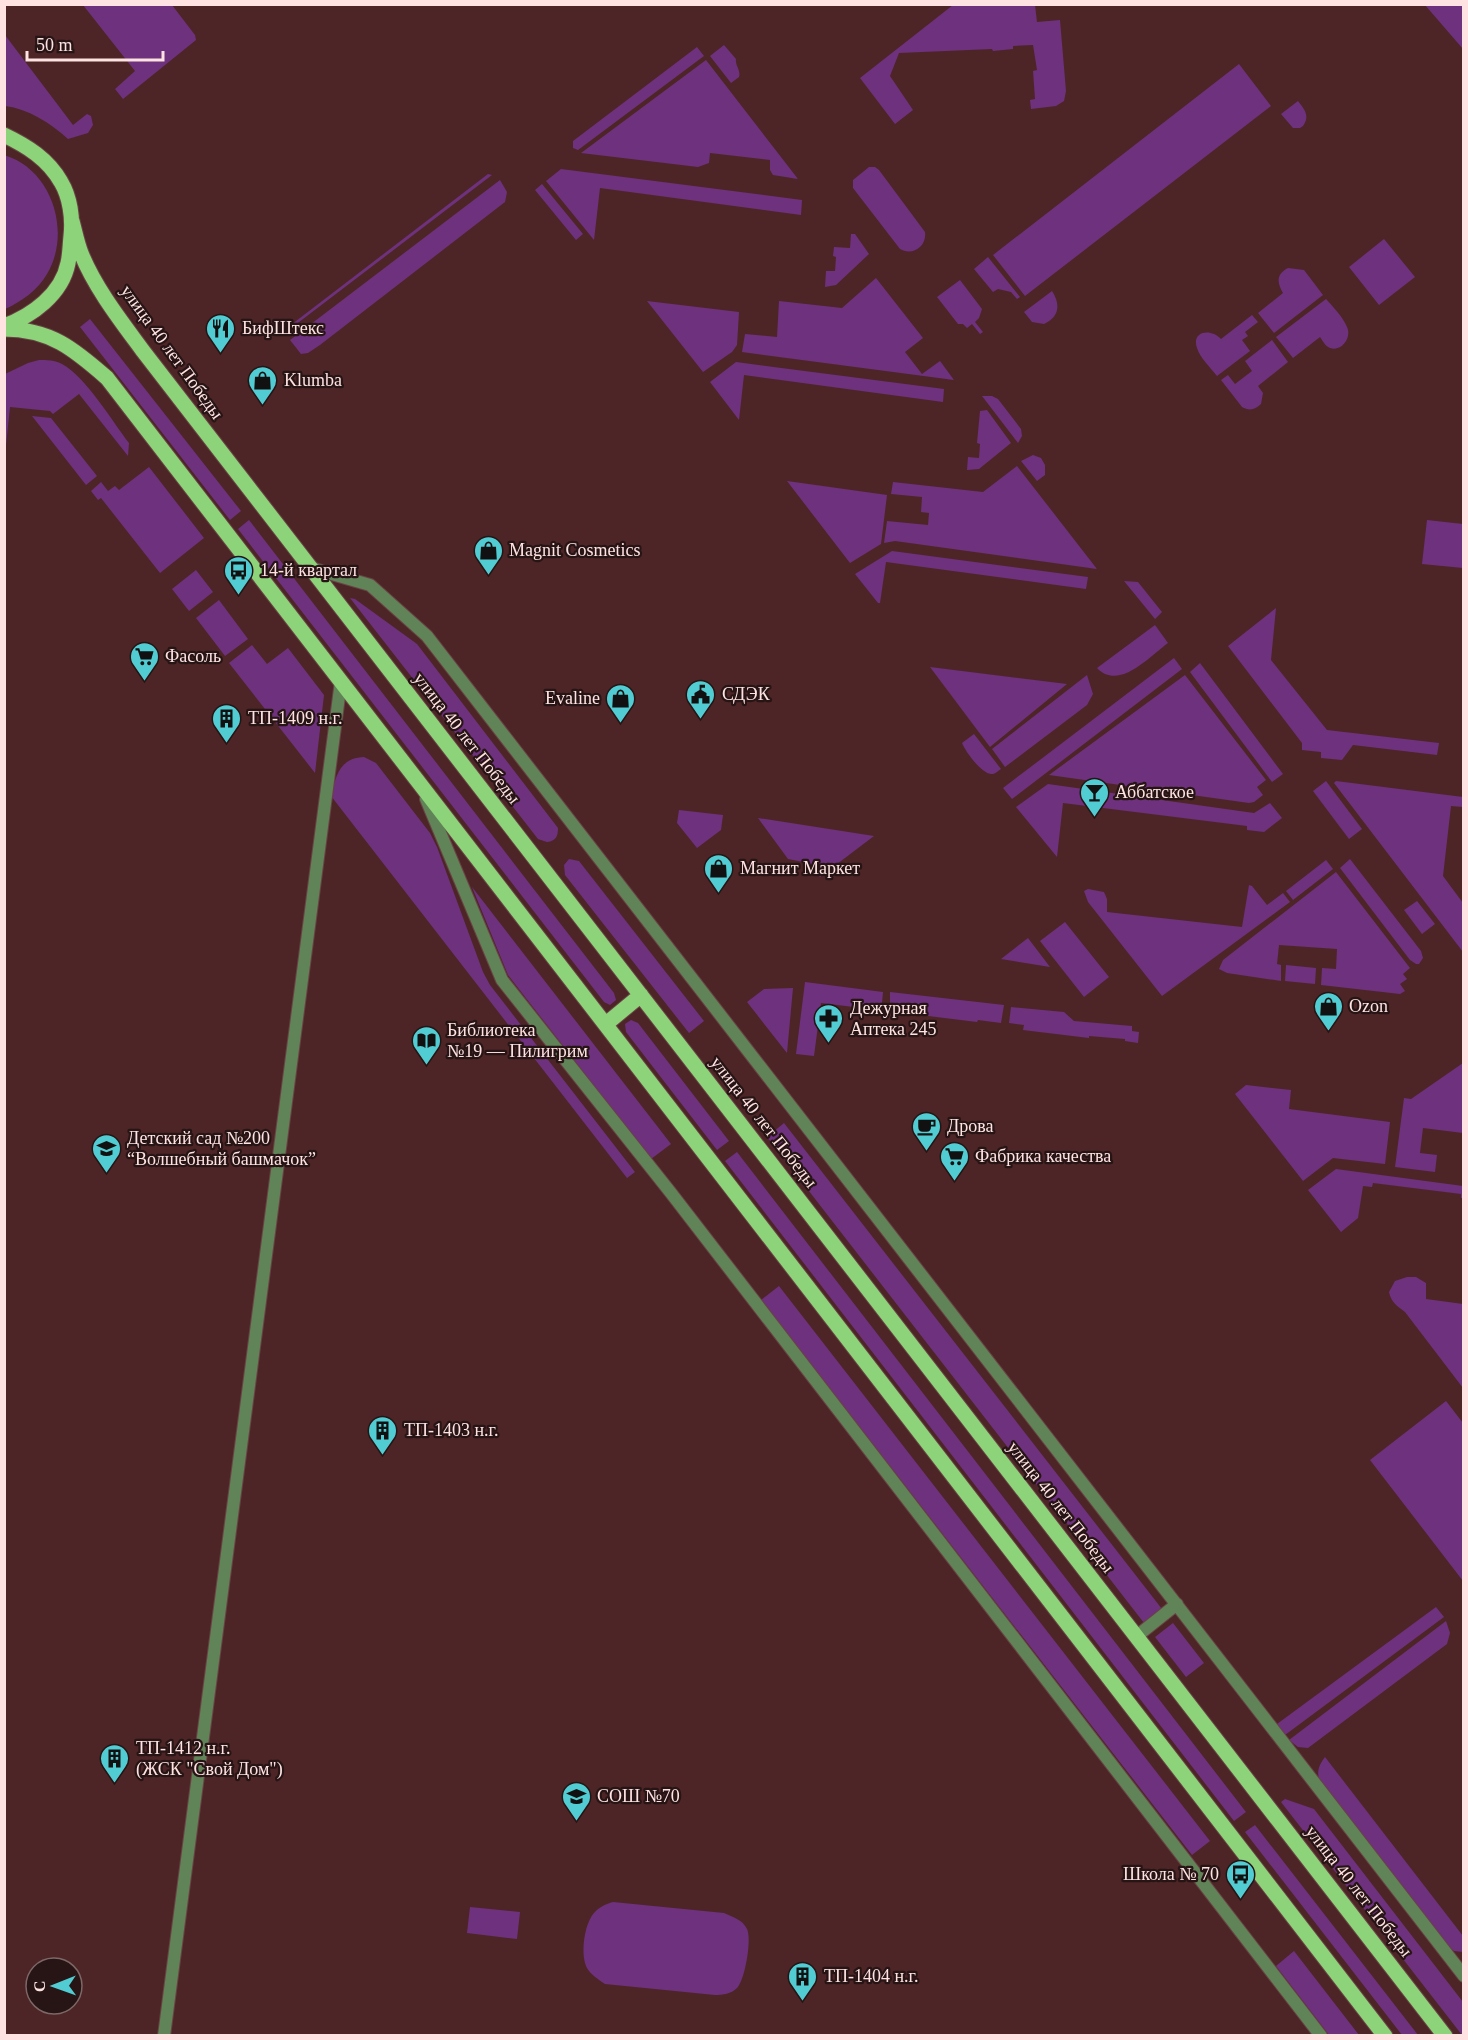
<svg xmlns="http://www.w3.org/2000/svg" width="1468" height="2040" font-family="Georgia,serif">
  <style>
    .green { fill: #6e317d }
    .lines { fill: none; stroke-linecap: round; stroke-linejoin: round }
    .minor-casing { stroke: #694344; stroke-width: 14 }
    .primary-casing { stroke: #694344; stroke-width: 17 }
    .minor { stroke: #618358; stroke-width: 12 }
    .primary { stroke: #8cd379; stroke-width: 15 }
    .labels { text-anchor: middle; stroke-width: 4.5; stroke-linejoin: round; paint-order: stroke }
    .poi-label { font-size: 18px; fill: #fee3e2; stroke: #271415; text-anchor: start }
    .street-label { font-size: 18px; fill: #fee3e2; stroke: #271415 }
  </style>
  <rect width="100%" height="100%" fill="#4d2526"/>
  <path class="green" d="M83,5H172L195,35L196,40L123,99L115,89L135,71Z
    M953,5H1035L1037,22L1060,20L1066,91L1064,101L1056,106L1031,109L1030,100L1035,99L1033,71L1037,70L1033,45L1013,46V49L993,51L992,49L899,53L890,76L913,110L895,124L860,78Z
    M1425,5H1463V49Z
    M5,35L73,125L87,114L91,116L93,125L88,133L68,139C50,123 29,109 5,106Z
    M724,45L736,59C735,66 741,70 739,77L731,83L710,56Z
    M697,47L704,56L578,150L573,148V141Z
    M706,60L798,179L773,175L770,170V160L710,153L709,163L698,167L581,153Z
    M1239,64L1271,106L1025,296L993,255Z
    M1298,101C1305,110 1310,116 1303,126L1300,128H1293L1281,114Z
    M4,155C52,169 72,232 47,274C38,290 21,302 5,309Z
    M869,167H875L879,170L925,232C927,247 912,256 900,249L853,188V180Z
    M561,169L802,200L801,215L600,188L594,240L546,181Z
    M488,174L492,175L286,332L283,331Z
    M500,180L507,192L505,202L320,345L308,353L301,354L290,340Z
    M542,184L583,234L576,240L535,190Z
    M851,234H855L869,254L836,285L825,287L826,271H835L836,257L833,256L834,247L850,248Z
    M1384,239L1415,277L1379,305L1349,267Z
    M988,257L1020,297L1017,299L1011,292L998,289L993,292L974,269Z
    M1288,268L1304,270L1323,295L1274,333L1258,313L1283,293C1277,283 1276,274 1288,268Z
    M876,278L923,338L905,352L922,374L940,361L954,380L742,352L745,334L777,337L779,301L842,308Z
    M960,280L982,309L979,318L975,322L983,332L980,334L972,324L967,328L963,324H958L937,297Z
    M1052,291C1061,305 1059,317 1044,324L1032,322L1024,312Z
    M1326,299C1333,307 1343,317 1347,327C1352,337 1342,352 1330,348C1325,346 1323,341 1320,337L1293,358L1276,337Z
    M647,301L739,312L737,345L732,352L703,372Z
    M1252,315L1258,322L1245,332L1248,336L1242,340L1250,351L1217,376C1211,368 1200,358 1197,348C1191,331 1211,328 1221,339Z
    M90,319L241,511L230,520L80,327Z
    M1272,340L1288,362L1258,386L1263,393L1261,404C1255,410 1249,411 1242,407L1221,380L1228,375L1235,384L1252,371L1245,361Z
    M39,360C47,360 55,360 62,364C86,377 112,421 129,443L128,456L79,394L53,414L50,411L10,407L5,455V374L28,363Z
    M736,362L944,389L943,402L744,375L739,420L710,382Z
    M982,396H992L998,399L1021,429L1022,436L1018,443Z
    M987,410L1011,443L979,469L967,470L968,457L979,458L980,444L977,443L980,411Z
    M32,416L51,418L97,476L86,485Z
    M1033,455L1041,458L1045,465V475L1037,481L1021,461Z
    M1017,466L1097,569L895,541L884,543L887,521L928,525L929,513L921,512L922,497L891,494L893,482L983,492Z
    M149,467L204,538L160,573L101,498L98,500L91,491L101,482L108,491L115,486L119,490Z
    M787,481L887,495L881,544L850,563Z
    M249,520L614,993L616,1000L610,1005L604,1002L238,529Z
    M1427,520L1463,524V568L1422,564Z
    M892,551L1088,577L1086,589L886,562L880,603H878L855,574Z
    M196,570L213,592L189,611L172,589Z
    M1124,581L1138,582L1162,612L1155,619Z
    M350,598L355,599L417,644L558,828C558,836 556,841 547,842L538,839Z
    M219,600L248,639L225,656L196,618Z
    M1276,608L1271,660L1327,730L1439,743L1437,755L1353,745L1342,760L1321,758V752L1302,750V743L1228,646Z
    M1155,625L1168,643C1149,657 1119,691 1097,668Z
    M252,645L267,664L288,648L324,695L315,773L229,663Z
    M1174,658L1182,669L1012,799L1003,788Z
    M1200,663L1283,774L1272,782L1190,672Z
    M930,667L1067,684L990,747Z
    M1087,675L1093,694L1087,705L1005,767L992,749Z
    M1185,675L1266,780L1257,787L1263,795L1254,802L1249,803L1049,775Z
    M974,734L1001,769C999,770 995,774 993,774C983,776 965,751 962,743Z
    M364,757L376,763L430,833L437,847L483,972L490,985L635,1172L627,1178L331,796C336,775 340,758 364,757Z
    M1326,781L1362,829L1349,839L1313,791Z
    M1336,781L1463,797V807L1451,806L1443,876L1463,903V952L1334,783Z
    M1048,784L1254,813L1270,803L1282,818L1264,832L1247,830V826L1063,803L1057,857L1016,807Z
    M679,810L723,815L721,830L697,848L677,823Z
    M758,818L874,836L820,877L809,863L788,859Z
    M569,859L579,861L704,1021L689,1033L565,875L564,865Z
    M1350,859L1421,951L1423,958L1419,964H1416L1410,960L1340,868Z
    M1326,860L1333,869L1293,900L1286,891Z
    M1336,872L1410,968L1403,974L1407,979L1400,984L1405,991L1400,994L1321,985L1322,968L1336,969L1337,949L1279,945L1277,964L1281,965V981L1227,973L1219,969L1223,960Z
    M1249,885L1252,886L1267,905L1283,893L1290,902L1162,996L1088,902L1084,891L1088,889L1104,892L1107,899V912L1242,927Z
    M472,887L671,1144L651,1159L508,975Z
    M1417,901L1435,924L1422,934L1404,910Z
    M1065,922L1109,977L1084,997L1040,941Z
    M1028,938L1050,967L1001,959Z
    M1286,965L1316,968L1315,984L1285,981Z
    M805,982L883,992L882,1003H879L878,1010L821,1003L814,1056L796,1054Z
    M793,988L787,1053L747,1002L764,989Z
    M890,992L1004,1005L1001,1023L978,1020L977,1022L912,1014V1012L904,1011V1013L890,1012Z
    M1011,1007L1064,1012L1074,1021L1132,1026V1031L1139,1032L1138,1043L1125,1041V1039L1089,1036V1038L1023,1030L1024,1025L1009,1023Z
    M631,1020L638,1023L729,1141L717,1150L626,1032L625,1024Z
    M1463,1063V1133L1423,1128L1420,1153L1437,1155L1435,1172L1395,1167L1404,1098L1411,1099Z
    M1246,1085L1291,1090L1289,1109L1390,1122L1385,1164L1333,1158L1303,1181L1235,1094Z
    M784,1123L1162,1609L1144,1623L767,1137Z
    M737,1152L1246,1812L1234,1821L725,1161Z
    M1336,1169L1463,1186V1198H1461V1194L1373,1183L1372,1187L1363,1186L1358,1218L1341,1232L1308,1190Z
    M1407,1277H1416L1426,1283V1299L1463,1304V1388L1405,1312C1397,1306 1391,1302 1389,1292L1395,1281Z
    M779,1286L1210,1841L1192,1855L761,1300Z
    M1446,1401L1463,1423V1581L1370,1460Z
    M1436,1607L1444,1617L1285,1735L1277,1724Z
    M1446,1621L1450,1633L1447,1644L1308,1748L1298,1747L1289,1740Z
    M1173,1623L1204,1663L1186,1677L1155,1637Z
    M1325,1757L1463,1936V1952L1454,1951L1450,1948L1320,1782C1316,1772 1319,1765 1325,1757Z
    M1285,1799L1314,1809L1463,2002V2035H1462L1281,1802Z
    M1255,1825L1418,2035H1402L1245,1832Z
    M613,1902L724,1913C733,1917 743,1920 747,1929C752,1939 745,1980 737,1988C731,1994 723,1995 715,1995L605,1984C598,1979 591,1975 587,1968C580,1956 584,1924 594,1913C599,1907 606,1904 613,1902Z
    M470,1907L520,1912L517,1939L467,1933Z
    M1294,1951L1359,2035H1329L1276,1966Z"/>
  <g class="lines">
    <defs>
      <path id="minor" d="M311,568L370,585L427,636L1464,1976
        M426,799L502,980L671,1193L1321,2036
        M1137,1636L1177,1604
        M164,2036L341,681"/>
      <path id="primary" d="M4,135C27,146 48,159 61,182C70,197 73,218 71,236C70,245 70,255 68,263C62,294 32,316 4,326
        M72,221C75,232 77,243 81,253C95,288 121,321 143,351L1445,2036
        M4,329C50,329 74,349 107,378L1385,2036
        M606,1024L641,995"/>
    </defs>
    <use href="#minor" class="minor-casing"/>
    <use href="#primary" class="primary-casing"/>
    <use href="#minor" class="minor"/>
    <use href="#primary" class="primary"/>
  </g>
  <defs>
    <symbol id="restaurant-pin" viewBox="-11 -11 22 30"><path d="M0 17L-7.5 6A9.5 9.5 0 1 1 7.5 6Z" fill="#51ccd2" stroke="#271415"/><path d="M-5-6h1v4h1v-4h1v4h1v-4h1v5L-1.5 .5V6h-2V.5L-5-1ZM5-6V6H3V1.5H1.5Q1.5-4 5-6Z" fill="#111"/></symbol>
    <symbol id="shop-pin" viewBox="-11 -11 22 30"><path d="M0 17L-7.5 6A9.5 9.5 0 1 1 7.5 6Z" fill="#51ccd2" stroke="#271415"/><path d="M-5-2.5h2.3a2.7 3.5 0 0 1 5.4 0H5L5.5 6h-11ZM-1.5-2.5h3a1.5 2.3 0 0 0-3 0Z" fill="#111"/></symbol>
    <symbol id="bus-pin" viewBox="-11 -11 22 30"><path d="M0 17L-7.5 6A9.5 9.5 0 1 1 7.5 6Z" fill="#51ccd2" stroke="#271415"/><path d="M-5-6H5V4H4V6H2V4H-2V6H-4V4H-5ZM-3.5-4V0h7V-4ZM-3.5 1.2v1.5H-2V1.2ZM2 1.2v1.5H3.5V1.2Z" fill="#111"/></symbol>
    <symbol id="supermarket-pin" viewBox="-11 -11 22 30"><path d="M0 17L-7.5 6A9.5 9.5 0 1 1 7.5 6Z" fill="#51ccd2" stroke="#271415"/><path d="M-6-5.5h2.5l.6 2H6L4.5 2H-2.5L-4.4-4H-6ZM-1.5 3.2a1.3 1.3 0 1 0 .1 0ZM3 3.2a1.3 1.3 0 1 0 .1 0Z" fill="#111"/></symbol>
    <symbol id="civic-pin" viewBox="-11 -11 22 30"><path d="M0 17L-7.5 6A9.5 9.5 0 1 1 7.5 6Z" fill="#51ccd2" stroke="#271415"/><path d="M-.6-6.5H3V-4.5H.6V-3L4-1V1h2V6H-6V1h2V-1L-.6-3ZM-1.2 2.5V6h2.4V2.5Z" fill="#111"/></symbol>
    <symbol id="building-pin" viewBox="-11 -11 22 30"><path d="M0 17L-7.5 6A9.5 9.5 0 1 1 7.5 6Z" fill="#51ccd2" stroke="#271415"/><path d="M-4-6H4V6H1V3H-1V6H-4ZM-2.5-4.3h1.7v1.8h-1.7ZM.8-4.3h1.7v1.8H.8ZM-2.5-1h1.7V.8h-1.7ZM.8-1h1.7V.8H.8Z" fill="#111"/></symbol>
    <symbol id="bar-pin" viewBox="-11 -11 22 30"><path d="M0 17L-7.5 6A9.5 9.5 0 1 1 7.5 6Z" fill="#51ccd2" stroke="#271415"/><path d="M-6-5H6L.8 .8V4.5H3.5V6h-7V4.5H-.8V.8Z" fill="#111"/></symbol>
    <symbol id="pharmacy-pin" viewBox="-11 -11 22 30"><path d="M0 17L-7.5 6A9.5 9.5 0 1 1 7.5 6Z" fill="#51ccd2" stroke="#271415"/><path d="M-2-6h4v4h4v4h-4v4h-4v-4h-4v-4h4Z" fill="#111"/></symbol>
    <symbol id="library-pin" viewBox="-11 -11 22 30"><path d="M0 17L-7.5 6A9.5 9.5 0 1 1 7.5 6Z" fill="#51ccd2" stroke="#271415"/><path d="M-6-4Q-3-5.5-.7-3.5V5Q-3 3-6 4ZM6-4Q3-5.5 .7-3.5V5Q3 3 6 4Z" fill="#111"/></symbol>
    <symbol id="cafe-pin" viewBox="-11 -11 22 30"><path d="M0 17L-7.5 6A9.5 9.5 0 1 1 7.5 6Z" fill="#51ccd2" stroke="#271415"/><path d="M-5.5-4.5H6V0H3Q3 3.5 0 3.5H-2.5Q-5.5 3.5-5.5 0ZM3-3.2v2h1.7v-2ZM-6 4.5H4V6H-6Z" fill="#111"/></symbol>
    <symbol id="school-pin" viewBox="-11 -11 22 30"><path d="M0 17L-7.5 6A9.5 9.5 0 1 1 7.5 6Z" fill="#51ccd2" stroke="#271415"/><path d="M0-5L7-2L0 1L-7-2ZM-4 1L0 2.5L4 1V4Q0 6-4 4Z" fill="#111"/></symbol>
  </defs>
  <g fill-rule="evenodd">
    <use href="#restaurant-pin" x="204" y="312" width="33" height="45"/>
    <use href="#shop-pin" x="246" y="364" width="33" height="45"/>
    <use href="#shop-pin" x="472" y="534" width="33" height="45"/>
    <use href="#bus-pin" x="222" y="554" width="33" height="45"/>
    <use href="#supermarket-pin" x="128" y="640" width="33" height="45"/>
    <use href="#civic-pin" x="684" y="678" width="33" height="45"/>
    <use href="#shop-pin" x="604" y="682" width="33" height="45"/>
    <use href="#building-pin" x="210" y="702" width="33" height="45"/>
    <use href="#bar-pin" x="1078" y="776" width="33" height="45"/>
    <use href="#shop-pin" x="702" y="852" width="33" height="45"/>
    <use href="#shop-pin" x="1312" y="990" width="33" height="45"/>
    <use href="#pharmacy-pin" x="812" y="1002" width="33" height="45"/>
    <use href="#library-pin" x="410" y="1024" width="33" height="45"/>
    <use href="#cafe-pin" x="910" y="1110" width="33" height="45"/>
    <use href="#school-pin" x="90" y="1132" width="33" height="45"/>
    <use href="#supermarket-pin" x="938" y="1140" width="33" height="45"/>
    <use href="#building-pin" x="366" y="1414" width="33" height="45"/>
    <use href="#building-pin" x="98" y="1742" width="33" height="45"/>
    <use href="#school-pin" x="560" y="1780" width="33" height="45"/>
    <use href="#bus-pin" x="1224" y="1858" width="33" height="45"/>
    <use href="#building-pin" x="786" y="1960" width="33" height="45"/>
  </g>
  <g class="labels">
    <g class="poi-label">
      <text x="242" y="334">БифШтекс</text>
      <text x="284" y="386">Klumba</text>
      <text x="509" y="556">Magnit Cosmetics</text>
      <text x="260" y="576">14-й квартал</text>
      <text x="165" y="662">Фасоль</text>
      <text x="722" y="700">СДЭК</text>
      <text x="600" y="704" text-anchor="end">Evaline</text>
      <text x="248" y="724">ТП-1409 н.г.</text>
      <text x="1115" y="798">Аббатское</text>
      <text x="740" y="874">Магнит Маркет</text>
      <text x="1349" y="1012">Ozon</text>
      <text x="850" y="1014">Дежурная<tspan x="850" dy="21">Аптека 245</tspan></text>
      <text x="447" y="1036">Библиотека<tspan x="447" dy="21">№19 — Пилигрим</tspan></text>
      <text x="947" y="1132">Дрова</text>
      <text x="127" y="1144">Детский сад №200<tspan x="127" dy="21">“Волшебный башмачок”</tspan></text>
      <text x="975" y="1162">Фабрика качества</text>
      <text x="404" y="1436">ТП-1403 н.г.</text>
      <text x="136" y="1754">ТП-1412 н.г.<tspan x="136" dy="21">(ЖСК "Свой Дом")</tspan></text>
      <text x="597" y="1802">СОШ №70</text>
      <text x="1219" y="1880" text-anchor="end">Школа № 70</text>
      <text x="824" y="1982">ТП-1404 н.г.</text>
    </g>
    <g class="street-label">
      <text transform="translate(172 352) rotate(54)" y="6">улица 40 лет Победы</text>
      <text transform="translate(467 738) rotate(52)" y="6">улица 40 лет Победы</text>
      <text transform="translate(764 1122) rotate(52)" y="6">улица 40 лет Победы</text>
      <text transform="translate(1061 1507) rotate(52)" y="6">улица 40 лет Победы</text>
      <text transform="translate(1359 1891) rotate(52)" y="6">улица 40 лет Победы</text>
    </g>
  </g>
  <rect width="1468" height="2040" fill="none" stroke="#fee3e2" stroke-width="12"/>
  <g transform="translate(54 1986) rotate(269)"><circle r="28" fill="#271415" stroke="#7d6767" stroke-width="1.5"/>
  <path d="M0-4.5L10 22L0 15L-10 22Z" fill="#51ccd2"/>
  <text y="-9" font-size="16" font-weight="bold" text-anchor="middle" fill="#fee3e2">С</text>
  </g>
  <path d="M27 51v9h136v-9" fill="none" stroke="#fee3e2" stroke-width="3"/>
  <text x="36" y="51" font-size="18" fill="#fee3e2" stroke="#271415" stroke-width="4.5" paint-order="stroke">50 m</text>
</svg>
